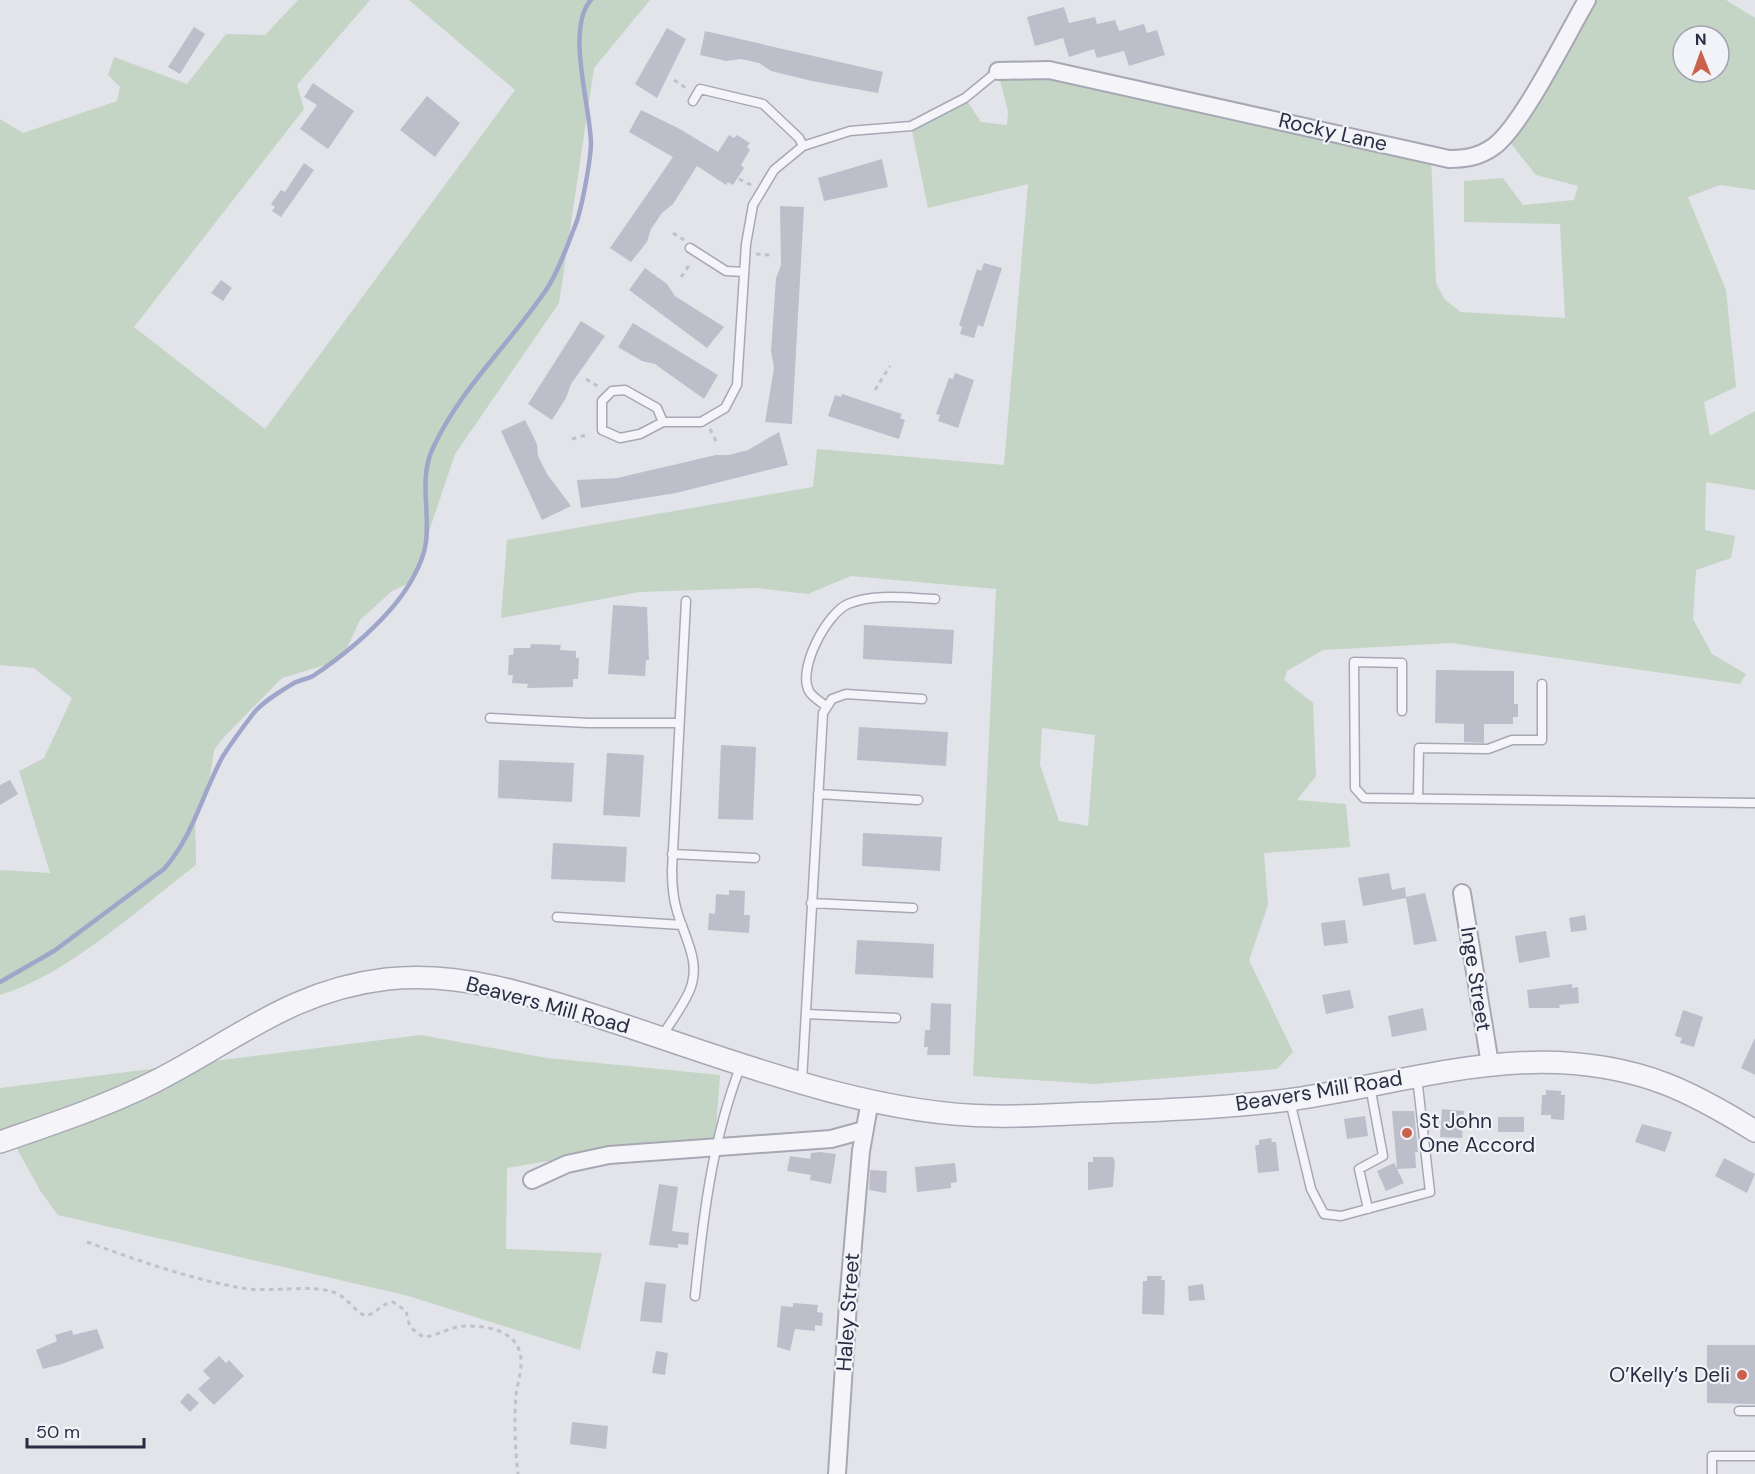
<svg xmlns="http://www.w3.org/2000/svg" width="1755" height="1474" font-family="'DM Sans',sans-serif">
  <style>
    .green { fill: #c4d4c5; fill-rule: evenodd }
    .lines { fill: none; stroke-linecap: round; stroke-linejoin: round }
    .stream { stroke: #9fa6c9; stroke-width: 4.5 }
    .building { fill: #bdbeca }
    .service-casing { stroke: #a8a8b4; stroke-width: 11 }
    .minor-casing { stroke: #a8a8b4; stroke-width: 20 }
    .tertiary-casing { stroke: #a8a8b4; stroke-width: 24 }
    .path { stroke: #c0c1c9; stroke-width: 3; stroke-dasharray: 4.5 4.5; stroke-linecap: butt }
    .service { stroke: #f5f5f9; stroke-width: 8 }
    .minor { stroke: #f5f5f9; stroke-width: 16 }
    .tertiary { stroke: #f5f5f9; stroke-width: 21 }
    .poi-dot { fill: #ca614d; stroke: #f2f3f8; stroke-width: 2 }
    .labels { text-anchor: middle; stroke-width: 4.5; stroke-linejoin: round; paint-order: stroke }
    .street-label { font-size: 21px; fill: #2b2c42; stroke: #f2f3f8 }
    .poi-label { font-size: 21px; fill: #2b2c42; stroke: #f2f3f8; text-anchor: start }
  </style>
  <rect width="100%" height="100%" fill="#e3e3ea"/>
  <path class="green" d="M298,0H370L297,85L304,109L134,327L265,429L515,90L409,0H650L594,68L559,303L455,454L412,582L392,591L360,620L346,650L335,662L282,678L224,737L214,750L210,777L195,814L196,865C138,909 69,974 0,995V870L50,873L19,771L44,758L72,698L34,668L0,665V119L23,133L117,101L120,87L108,75L114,57L187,84L226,34L265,35Z
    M1587,0H1726L1755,18V190L1720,185L1688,197L1726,290L1736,387L1704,402L1710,436L1755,411V490L1706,482L1705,530L1735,536L1731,558L1696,570L1693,619L1712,654L1746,674L1740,684L1451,643L1323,650L1287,671L1284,680L1313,703L1316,776L1297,800L1346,804L1350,847L1264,853L1268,905L1249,960L1293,1052L1277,1069L1095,1084L973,1076L996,589L851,576L808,594L756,588L639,592L501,618L507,540L813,487L817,449L1004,465L1028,184L928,208L911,126L965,98L981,122L1007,125L1008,112L998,71L1024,68L1431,155L1436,283L1445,300L1461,312L1565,318L1560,224L1464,222V181L1503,178L1523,205L1574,200L1578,186L1536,175L1505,136ZM1683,36H1719V72H1683ZM1042,728L1095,735L1088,826L1059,821L1040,765Z
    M421,1035L547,1058L720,1075L715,1140L645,1145L507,1168L506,1249L602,1253L580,1350L405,1295L58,1215L41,1192L11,1138L0,1142V1088Z"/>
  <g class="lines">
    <path class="stream" d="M0,982L54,951L164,869C194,835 202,794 223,756C232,742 243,727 253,714C262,702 281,691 294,683C300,680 307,679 313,676C340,658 369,634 391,609C406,592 423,565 426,542C430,511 419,480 432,450C460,388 511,343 548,287C559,270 567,246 575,226C582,209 590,163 591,145C591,107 565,29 591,0"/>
  </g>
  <path class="building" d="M1064,7L1069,23L1095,17L1097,24L1115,20L1119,31L1144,24L1147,33L1157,30L1165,55L1129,66L1124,51L1097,58L1094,49L1069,57L1063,38L1035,46L1027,17Z
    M194,27L205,34L180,74L168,67Z
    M667,28L686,39L657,98L635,84Z
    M705,31L883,72L878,93L812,81L771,71L759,63L741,59L726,61L700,55Z
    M313,83L354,111L328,149L300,129L317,105L304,97Z
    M427,96L460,123L435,157L400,130Z
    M641,110L678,128L718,152L729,135L734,138L737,135L750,143L747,147L750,150L741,165L744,168L733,185L728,182L726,185L697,166L673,204L662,213L651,229L647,242L631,262L610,248L673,157L629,132Z
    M882,159L888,187L824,201L818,178Z
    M304,163L314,170L281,217L272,211L275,207L271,204L281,190L285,192Z
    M780,206L804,207L792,424L765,422L774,368L771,351L776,278L781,265Z
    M984,263L1002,268L983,327L978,325L974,338L960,334L962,327L959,325L977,269L981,271Z
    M645,268L667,284L675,296L724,327L707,348L629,290Z
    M221,280L232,288L223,301L211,293Z
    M581,321L605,336L571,384L566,398L552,420L528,404Z
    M633,323L718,375L704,399L655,364L642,361L618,347Z
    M955,373L974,380L958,428L938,421L940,415L936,414L949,378L953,379Z
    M842,394L902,414L900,418L905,420L899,439L828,416L835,395L841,397Z
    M525,420L537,444L538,456L547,474L571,506L542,520L501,431Z
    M779,432L788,465L676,493L581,508L577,480L617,478L716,455H729L748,450Z
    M613,605L647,607L649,660H646L645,676L608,674Z
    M864,625L954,630L952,664L863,659Z
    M531,644L561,645L560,650L576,651V658H579L578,679H573V687L527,688L528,684L512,683L513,675H508L509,655H513L514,648H530Z
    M1436,670L1514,671V704H1518V717H1513V724H1484V743L1464,742V724L1435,723Z
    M859,727L948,732L946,766L857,760Z
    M721,745L756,747L753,820L718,819Z
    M607,753L644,755L640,817L603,815Z
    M499,760L574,763L572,802L498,798Z
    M10,780L18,794L0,805V785Z
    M863,833L942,837L940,871L862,866Z
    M553,843L627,847L625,882L551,879Z
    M1389,873L1392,890L1405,887L1406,897L1425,893L1437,941L1414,945L1406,898L1363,906L1358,878Z
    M729,890L745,891L744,915H750L749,933L708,930L709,913L715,914L716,894L729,895Z
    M1585,915L1587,930L1571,932L1569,918Z
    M1345,920L1348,943L1324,946L1321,923Z
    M1546,931L1550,957L1519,963L1515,936Z
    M857,940L934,944L933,978L855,974Z
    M1572,984V988L1578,987L1579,1003L1559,1005L1560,1008H1529L1527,990Z
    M1350,990L1354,1008L1326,1014L1322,995Z
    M931,1003L951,1004L950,1055H927L928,1047H924L925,1030H930Z
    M1423,1008L1427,1030L1392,1037L1388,1016Z
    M1683,1010L1703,1017L1694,1047L1680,1043L1682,1038L1675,1036Z
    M1755,1038V1075L1741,1068Z
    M1546,1090L1561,1091V1095H1565L1564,1120L1551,1119V1115H1541L1542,1095H1546Z
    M1442,1109L1464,1111L1462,1138L1440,1137Z
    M1392,1111H1414L1418,1152H1415L1416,1168L1397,1169L1404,1183L1386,1191L1377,1171L1394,1163L1397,1168Z
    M1365,1116L1368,1136L1347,1139L1344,1119Z
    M1498,1117H1524V1132H1498Z
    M1642,1124L1672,1132L1665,1152L1635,1142Z
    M1271,1138L1272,1142H1276L1279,1171L1258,1173L1255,1145H1259V1140Z
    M820,1152L836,1154L831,1184L810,1180L811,1175L787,1171L790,1156L810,1159L811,1153Z
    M1093,1157H1113L1115,1162L1113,1187L1088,1190V1162H1093Z
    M1724,1158L1755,1174L1747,1193L1715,1176Z
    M955,1163L957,1182L951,1183V1188L917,1192L915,1167Z
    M870,1170L887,1171L886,1193L869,1190Z
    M659,1184L678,1187L672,1231L689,1233L688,1245L678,1244V1248L649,1245Z
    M1147,1276H1162L1161,1280H1165L1164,1315L1142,1314L1143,1281H1147Z
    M645,1282L666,1284L662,1323L640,1321Z
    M1203,1284L1205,1300L1189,1301L1188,1286Z
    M793,1303L818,1305L817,1312L823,1313L822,1326L815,1325V1331L795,1329L790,1351L777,1347L781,1306L793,1307Z
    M97,1329L104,1348L62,1364L43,1369L36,1350L57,1341L55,1335L72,1330L73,1335Z
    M1707,1345H1755V1404L1707,1403Z
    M656,1351L668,1353L665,1375L652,1373Z
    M219,1356L226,1363L229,1360L244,1376L214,1405L198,1389L210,1378L203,1371Z
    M188,1393L199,1403L190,1412L180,1402Z
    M572,1422L608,1426L606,1449L570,1444Z"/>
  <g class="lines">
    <defs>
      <path id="service" d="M693,101L700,89L763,104L799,138L803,146
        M690,248L726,271L744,272
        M663,422L657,408L625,390L612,391L602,401V430L620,438L640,434L663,422H701L725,408L737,385L746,244L753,205L774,170L803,146L850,131L911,126L965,98L998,71
        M826,706C821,702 812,697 809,691C797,669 827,613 848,604C874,593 907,598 935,599
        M1402,711V663L1354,662L1355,788L1364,798L1755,803
        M490,718L589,723H679
        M818,794L918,800
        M1418,799L1419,748L1488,749L1512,740H1542V684
        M672,854L755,858
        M811,903L913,908
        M557,917L682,925
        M806,1014L896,1018
        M662,1036C671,1022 682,1007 689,992C702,963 685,939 677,911C673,898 672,884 672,870L686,601
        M802,1081L823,713L832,699L846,694L922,699
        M1290,1101L1311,1189L1324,1214L1341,1216L1430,1192L1417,1077
        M1368,1209L1359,1169L1383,1156L1370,1086
        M695,1296C703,1218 712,1139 741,1065
        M1739,1411H1755
        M1712,1474V1456H1755"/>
      <path id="minor" d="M998,71L1049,70L1449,159C1465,159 1479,157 1493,147C1521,128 1567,34 1587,0
        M1462,893L1490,1064
        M532,1180L567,1164L609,1155L831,1139L864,1130
        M837,1474L848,1303L861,1151L870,1100"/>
      <path id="tertiary" d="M0,1142C52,1124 104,1107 154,1082C235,1041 291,990 387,979C461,971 532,995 602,1018C723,1057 865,1115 993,1116C1026,1117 1060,1114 1094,1113C1161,1110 1229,1108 1295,1099C1422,1080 1539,1036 1666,1084C1697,1096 1726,1113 1755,1131"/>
    </defs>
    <use href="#service" class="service-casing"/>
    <use href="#minor" class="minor-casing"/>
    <use href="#tertiary" class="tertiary-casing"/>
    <path class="path" d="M674,80L686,88
      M739,179L751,185
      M673,233L684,240
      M756,254L770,255
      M681,277L690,264
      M586,379L599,387
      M875,390L890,366
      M710,429L716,441
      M572,439L586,435
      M87,1242C137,1260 189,1279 242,1288C270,1293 310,1284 333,1292C348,1297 353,1310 365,1316C377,1314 381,1303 393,1302L406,1311L410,1327L423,1337C439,1336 452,1325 468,1326C492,1326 522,1333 521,1363C521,1374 517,1385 516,1395C514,1422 515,1448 518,1474"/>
    <use href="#service" class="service"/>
    <use href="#minor" class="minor"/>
    <use href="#tertiary" class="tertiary"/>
  </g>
  <g class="poi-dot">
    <circle cx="1407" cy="1133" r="6"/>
    <circle cx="1742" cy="1375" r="6"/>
  </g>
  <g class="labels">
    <g class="street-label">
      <text transform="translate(1333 132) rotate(13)" y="7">Rocky Lane</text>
      <text transform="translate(1476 979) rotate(81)" y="7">Inge Street</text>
      <text transform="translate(548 1005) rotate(15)" y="7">Beavers Mill Road</text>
      <text transform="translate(1319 1091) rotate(-9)" y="7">Beavers Mill Road</text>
      <text transform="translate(848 1312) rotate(-86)" y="7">Haley Street</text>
    </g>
    <g class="poi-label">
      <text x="1419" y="1128">St John<tspan x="1419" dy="24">One Accord</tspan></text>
      <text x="1730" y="1382" text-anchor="end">O’Kelly’s Deli</text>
    </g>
  </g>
  <g transform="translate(1701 54) rotate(359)"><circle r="28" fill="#f2f3f8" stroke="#a2a3af" stroke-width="1.5"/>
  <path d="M0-4.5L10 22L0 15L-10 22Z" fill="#ca614d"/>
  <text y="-9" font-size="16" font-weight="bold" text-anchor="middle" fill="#2b2c42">N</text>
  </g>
  <path d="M27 1438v9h117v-9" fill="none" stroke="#2b2c42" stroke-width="3"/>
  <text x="36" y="1438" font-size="18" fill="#2b2c42" stroke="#f2f3f8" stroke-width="4.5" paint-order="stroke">50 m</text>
</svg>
